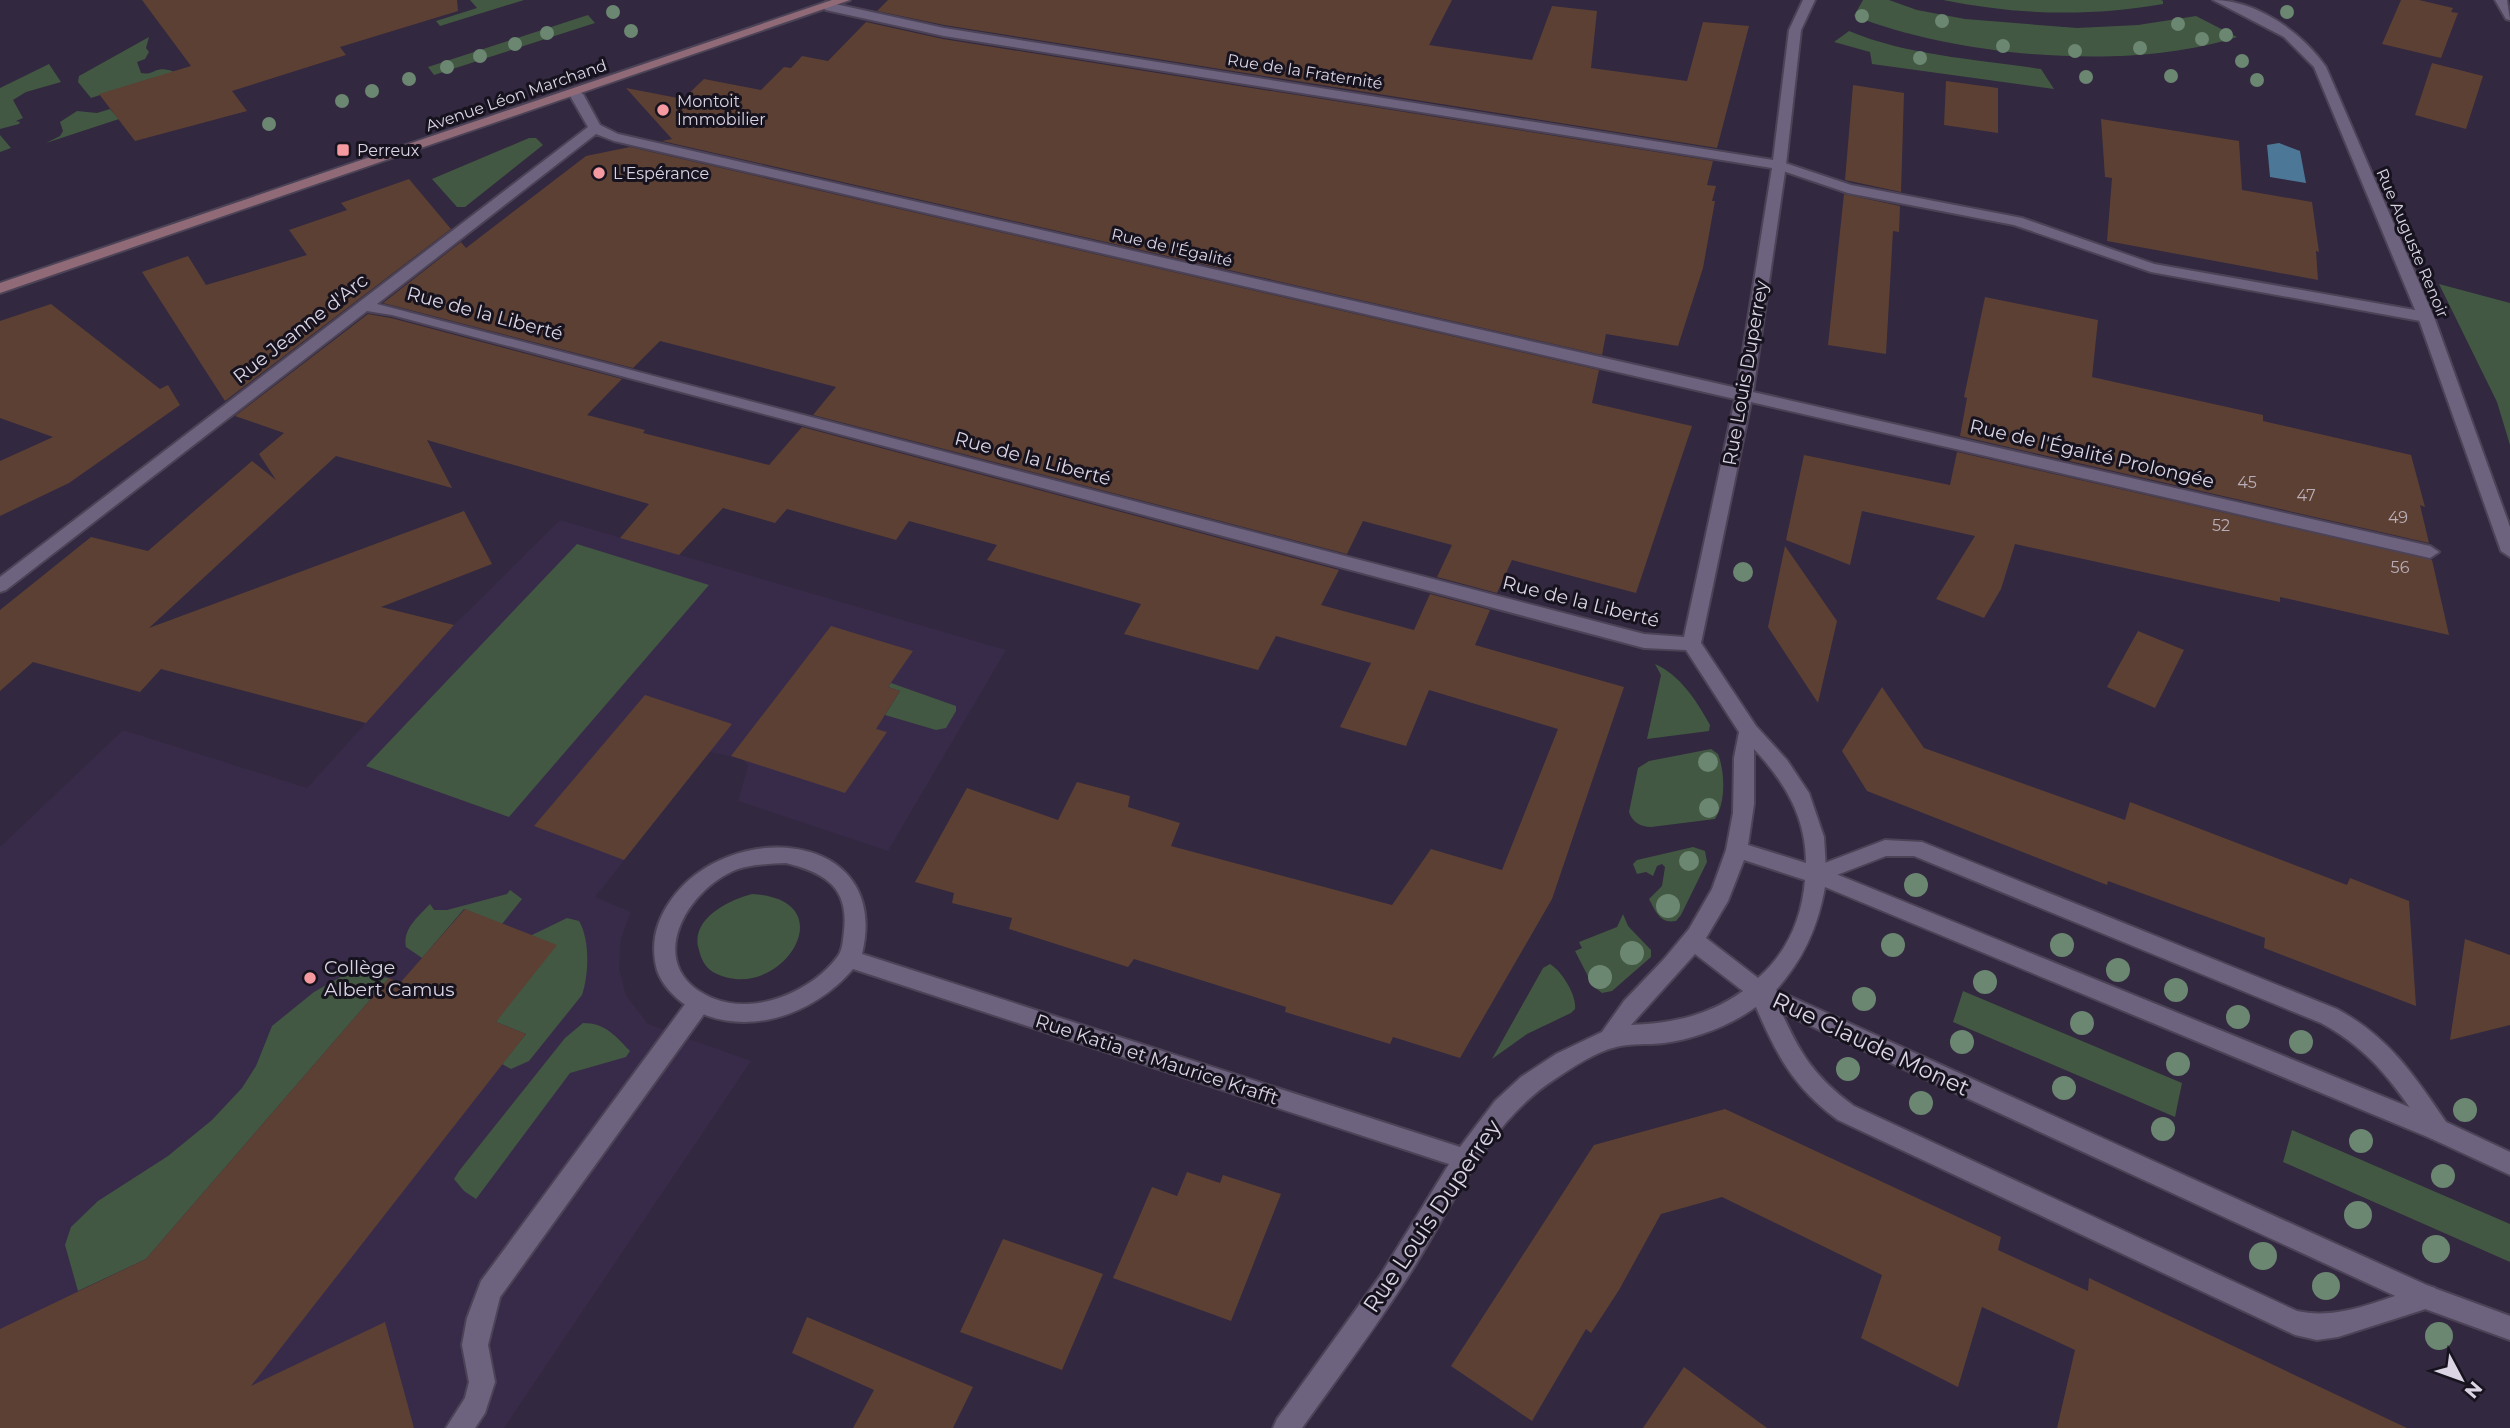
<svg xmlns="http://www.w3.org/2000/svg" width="2510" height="1428" font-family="Montserrat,sans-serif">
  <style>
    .built { fill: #382b49 }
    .green { fill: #425842 }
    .water { fill: #4d7796 }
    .building { fill: #5c4034 }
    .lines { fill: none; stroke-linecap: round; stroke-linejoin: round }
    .service-casing { stroke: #4c4357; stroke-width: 4 }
    .minor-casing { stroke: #4c4357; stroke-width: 4 }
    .secondary-casing { stroke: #4c4357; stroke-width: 4 }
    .service { fill: #6e637e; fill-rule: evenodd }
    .minor { fill: #6e637e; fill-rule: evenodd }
    .secondary { fill: #906b77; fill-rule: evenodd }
    .tree { fill: #6b8671 }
    .poi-dot { fill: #f49aa0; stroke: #17131e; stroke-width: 2.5 }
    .labels { text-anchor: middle; stroke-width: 6; stroke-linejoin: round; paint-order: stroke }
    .far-street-label { font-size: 16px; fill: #dad4e4; stroke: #17131e }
    .far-poi-label { font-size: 16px; fill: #dad4e4; stroke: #17131e; text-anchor: start }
    .number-label { font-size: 16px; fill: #baafb8 }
    .street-label { font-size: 19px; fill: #dad4e4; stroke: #17131e }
    .poi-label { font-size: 19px; fill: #dad4e4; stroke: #17131e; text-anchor: start }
    .near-street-label { font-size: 23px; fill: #dad4e4; stroke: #17131e }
  </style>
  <rect width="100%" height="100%" fill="#32283f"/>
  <path class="built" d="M560,520L1006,650L888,851L738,801L748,766L742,759L710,752L595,897L631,912L621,939L619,969L626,995L648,1024L751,1061L504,1428H0V847L123,730L307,788L454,625Z"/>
  <path class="green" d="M470,0H524L440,26L436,21L477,8Z
    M1863,0H1889L1917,10L1965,19L2077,28L2138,25L2196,16L2237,37C2129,72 1959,57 1854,16Z
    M1943,0H2161L2163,1V4C2089,17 2017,15 1943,0Z
    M588,15L595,23L434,75L428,67Z
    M1849,31C1909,56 1977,59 2041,69L2054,89L1872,64L1870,52L1834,42Z
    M149,37L146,48L149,52L145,59L137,62L141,73C156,76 154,63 177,73L149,79L91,98L78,82L79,76Z
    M49,64L61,82L26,92L13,100L23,118L16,121L20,122L19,124L0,129V135L11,148L0,152V88Z
    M110,109L119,119L46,143L60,136L63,131L60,122L77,111L97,113Z
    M529,138H536L543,145L465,207H457L432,179Z
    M2439,284L2510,303V445L2497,402Z
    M577,544L709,585L509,817L366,766Z
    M1655,664C1680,675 1697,701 1710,725L1709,731L1647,739L1661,675Z
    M891,683L956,706V711L946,728L936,730L885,715L900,691L888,687Z
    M1711,749L1718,754C1725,772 1726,802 1715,819L1651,827C1641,827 1632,822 1629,812L1638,768L1649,761Z
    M1693,847L1705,851L1707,862L1681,915L1676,921C1660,924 1656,912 1649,899L1662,886L1665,867L1662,864L1657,866L1653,876L1646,872L1637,874L1633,864L1637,860Z
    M510,890L522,899L502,924L464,909L422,958L406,947C402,929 419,916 430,904L434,910H447L507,894Z
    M752,894C850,899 778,1008 713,972C705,967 701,959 699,950C689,920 728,900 752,894Z
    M1623,914L1628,926L1651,950V957L1612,991L1602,993L1593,986L1575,951L1582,948L1579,942L1617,927Z
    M567,918L579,921C590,939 589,975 582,995L529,1061L511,1069L502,1064L526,1034L496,1022L532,935Z
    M1550,964C1562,971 1577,996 1575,1009L1571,1013L1527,1034L1492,1059L1543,968Z
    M357,973L389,978L146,1259L78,1291L65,1245L71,1227L98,1201L168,1156L212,1120L242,1088L256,1066L272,1026L314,992L344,975Z
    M1963,991L2182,1083L2175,1117L1953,1022Z
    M583,1023C606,1023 615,1036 630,1051L626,1057L570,1073L476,1199L464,1191L454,1179L459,1171L565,1038Z
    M2292,1130L2510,1224V1262L2283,1162Z"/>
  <path class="water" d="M2279,143L2300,151L2306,183L2270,177L2267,145Z"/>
  <path class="building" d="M142,0H457L458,11L340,47L346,55L232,91L247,111L135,141L99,94L191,66Z
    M888,0H1452L1429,45L1532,60L1552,6L1597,11L1591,68L1687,81L1703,22L1749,26L1717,148L944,25L877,11Z
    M2401,0H2419L2453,8L2451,12L2458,13L2441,58L2382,44Z
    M866,22L943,39L1713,161L1707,185L1716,186L1712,201H1715L1703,268L1678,346L1606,334L1602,355L662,141L672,139L626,88L683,99L704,79L761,90L784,67L791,68L802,56L828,61Z
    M2432,63L2483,76L2466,129L2415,115Z
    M1946,81L1998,88V133L1944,125Z
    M1853,85L1904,93L1901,192L1845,180Z
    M2101,119L2239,141L2242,190L2312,202L2319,252L2316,251L2318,280L2107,241L2112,178L2105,177Z
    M630,147L1599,370L1592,403L1692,426L1636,593L1512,560L1497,593L1437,577L1452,545L1363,521L1347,554L813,415L836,387L707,353L660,341L633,368L383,303L461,242L466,248L586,156Z
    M409,179L451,229L225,401L142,272L188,256L206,285L307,255L289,230L347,210L341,203Z
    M1844,194L1900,206L1899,232L1893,231L1886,354L1828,345Z
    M1985,297L2098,320L2092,377L2263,415V421L2411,455L2425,507L2420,505L2429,543L1960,436L1967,398L1964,397Z
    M51,304L160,389L168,385L180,405L69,483L0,516V461L53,437L0,418V321Z
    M368,314L391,318L622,379L587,415L645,430L643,433L769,465L802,427L1339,570L1321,605L1414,630L1430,594L1490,610L1475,645L1624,687L1552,899L1460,1058L1393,1037L1390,1044L1285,1012L1286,1007L1134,959L1128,967L1009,929L1012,918L952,903L954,893L915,882L967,788L1058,820L1077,782L1130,796L1128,807L1180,823L1171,846L1392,905L1431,849L1502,870L1558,729L1429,690L1406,746L1340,727L1371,663L1276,636L1258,670L1124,634L1141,604L987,560L997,545L909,521L896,540L787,509L775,523L723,508L679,555L620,538L649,504L427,440L452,488L336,456L149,628L464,511L492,564L381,607L454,625L366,723L161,669L140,692L33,662L0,691V610L91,537L148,551L252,461L276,480L259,454L284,433L235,416Z
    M1957,452L2432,560L2449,635L2280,597V602L2015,544L2001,589L1984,618L1936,599L1975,536L1862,511L1850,565L1786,540L1804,455L1950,485Z
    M1785,546L1837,621L1818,703L1768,627Z
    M831,626L913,651L888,687L900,691L876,729L887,732L845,793L731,756Z
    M2138,631L2184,650L2155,708L2107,687Z
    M1882,687L1924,748L2125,820L2130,802L2347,885L2350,878L2409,901L2416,1006L2264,948L2265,938L2108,881L2107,885L1867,791L1842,751Z
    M645,695L732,724L624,860L534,826Z
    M465,909L557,945L496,1022L526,1034L251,1386L385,1322L414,1428H0V1329L146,1259L389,978L400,983Z
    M2465,939L2510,955V1025L2450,1040Z
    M1725,1109L2001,1237L1998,1250L2088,1291L2089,1278L2407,1428H2057L2075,1350L1982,1307L1958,1387L1861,1338L1882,1275L1722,1197L1661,1214L1619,1290L1591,1333L1586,1329L1532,1421L1451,1366L1594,1145Z
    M1187,1172L1220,1183L1223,1175L1281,1194L1231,1321L1113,1278L1152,1187L1177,1196Z
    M1003,1239L1103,1274L1062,1370L960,1332Z
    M807,1317L973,1387L953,1428H853L874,1390L792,1353Z
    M1684,1367L1767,1428H1643Z"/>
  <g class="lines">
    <defs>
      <path id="service" d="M1779,161L1851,185L2022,218L2154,264L2426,312L2434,317L2426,322L2151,272L2014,225L1848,193L1774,168L1772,165Z
        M1885,840L1922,842L2337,1009C2389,1037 2414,1075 2446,1122L2450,1130L2446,1138L2438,1141L2430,1138C2398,1089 2373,1051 2321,1023L1914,856H1886L1816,883L1809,881L1806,875L1809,869Z
        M1761,984L1769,986C1795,1040 1803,1069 1854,1106L2297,1311C2340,1321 2385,1298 2426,1285L2435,1288L2438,1297L2435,1306L2338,1337L2317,1340L2295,1335L1838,1120C1789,1085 1773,1047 1750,993L1753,986Z
        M699,993L707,996L710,1003L707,1010L500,1297L488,1345L495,1382L485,1413L475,1428H446L465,1398L469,1382L462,1345L467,1318L481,1281L691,996Z"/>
      <path id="minor" d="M1803,0H1815L1801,30L1786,165L1753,392L2430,546L2439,552L2430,558L1751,402L1701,643L1756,726L1787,760L1809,793L1824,837L1826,870L2446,1122L2510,1152V1175L2430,1138L1825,887C1818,927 1803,960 1776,990L2431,1287L2510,1316V1340L2417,1306L1761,1003C1735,1024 1696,1039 1664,1043C1648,1045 1632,1043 1616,1047C1595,1052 1573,1067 1555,1079C1487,1123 1453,1205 1411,1272C1377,1326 1339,1376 1302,1428H1273L1277,1419L1380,1276L1449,1164L853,969C813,1016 742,1040 687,1006C674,997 662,985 657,970C650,945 656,921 671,900C728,818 892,829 862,954L1460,1147L1495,1101L1521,1077L1556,1054L1602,1032L1624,1001L1664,959L1689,929L1712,889L1726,850L1733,813L1734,758L1739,732L1686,650L1644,648L392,315L367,311L6,590L0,592V577L588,127L569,94L576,90L583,94L600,125L618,134L1737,388L1772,168L944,36L826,10L820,6L826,2L944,28L1773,160L1789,30ZM596,134L614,141L1735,399L1684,637L1644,634L377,304ZM1754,749C1785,782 1806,817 1806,863L1748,845L1754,804ZM1744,860L1805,880C1802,918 1787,953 1758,978L1706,938L1728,901ZM786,863C825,873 849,887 844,931C843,939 843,949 838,956C813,991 756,1015 715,999C643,971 681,895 733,871C749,864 769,864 786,863ZM1695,954L1743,991C1708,1016 1673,1023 1631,1025Z
        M2213,0C2256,0 2302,32 2326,67L2434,317L2510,527V557L2501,551L2418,317L2314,67L2284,37Z
        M2495,0H2507L2510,20L2506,19Z"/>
      <path id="secondary" d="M832,0H850L0,293V283Z"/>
    </defs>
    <use href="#service" class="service-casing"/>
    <use href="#minor" class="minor-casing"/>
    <use href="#secondary" class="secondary-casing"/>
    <use href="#service" class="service"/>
    <use href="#minor" class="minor"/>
    <use href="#secondary" class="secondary"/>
  </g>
  <g class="tree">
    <circle cx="613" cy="12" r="7"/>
    <circle cx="2287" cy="12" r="7"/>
    <circle cx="1862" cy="16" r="7"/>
    <circle cx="1942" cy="21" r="7"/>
    <circle cx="2178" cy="24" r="7"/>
    <circle cx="631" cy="31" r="7"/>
    <circle cx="547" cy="33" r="7"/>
    <circle cx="2226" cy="35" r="7"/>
    <circle cx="2202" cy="39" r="7"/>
    <circle cx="515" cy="44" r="7"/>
    <circle cx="2003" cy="46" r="7"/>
    <circle cx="2140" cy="48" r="7"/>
    <circle cx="2075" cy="51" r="7"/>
    <circle cx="480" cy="56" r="7"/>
    <circle cx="1920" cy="58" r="7"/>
    <circle cx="2242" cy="61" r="7"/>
    <circle cx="447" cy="67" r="7"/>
    <circle cx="2171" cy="76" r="7"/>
    <circle cx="2086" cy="77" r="7"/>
    <circle cx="409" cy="79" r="7"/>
    <circle cx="2257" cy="80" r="7"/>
    <circle cx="372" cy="91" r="7"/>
    <circle cx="342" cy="101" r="7"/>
    <circle cx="269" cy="124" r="7"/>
    <circle cx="1743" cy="572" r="10"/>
    <circle cx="1708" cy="762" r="10"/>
    <circle cx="1709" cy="808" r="10"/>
    <circle cx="1689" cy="861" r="10"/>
    <circle cx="1916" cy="885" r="12"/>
    <circle cx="1668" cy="906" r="12"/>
    <circle cx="1893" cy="945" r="12"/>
    <circle cx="2062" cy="945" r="12"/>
    <circle cx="1632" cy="953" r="12"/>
    <circle cx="2118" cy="970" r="12"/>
    <circle cx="1600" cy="977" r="12"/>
    <circle cx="1985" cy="982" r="12"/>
    <circle cx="2176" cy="990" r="12"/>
    <circle cx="1864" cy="999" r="12"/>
    <circle cx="2238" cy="1017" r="12"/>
    <circle cx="2082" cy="1023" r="12"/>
    <circle cx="1962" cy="1042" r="12"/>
    <circle cx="2301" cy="1042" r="12"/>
    <circle cx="2178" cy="1064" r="12"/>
    <circle cx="1848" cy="1069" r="12"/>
    <circle cx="2064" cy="1088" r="12"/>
    <circle cx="1921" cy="1103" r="12"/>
    <circle cx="2465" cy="1110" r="12"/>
    <circle cx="2163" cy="1129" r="12"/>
    <circle cx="2361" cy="1141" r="12"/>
    <circle cx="2443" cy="1176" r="12"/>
    <circle cx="2358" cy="1215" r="14"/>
    <circle cx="2436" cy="1249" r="14"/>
    <circle cx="2263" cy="1256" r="14"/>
    <circle cx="2326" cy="1286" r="14"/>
    <circle cx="2439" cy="1336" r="14"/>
  </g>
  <g class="poi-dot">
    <circle cx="663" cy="110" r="7"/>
    <rect x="336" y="143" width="14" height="14" rx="3.5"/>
    <circle cx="599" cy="173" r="7"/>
    <circle cx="310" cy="978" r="7"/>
  </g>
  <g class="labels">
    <g class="far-street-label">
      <text transform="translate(1305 71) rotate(9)" y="6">Rue de la Fraternité</text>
      <text transform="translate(516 95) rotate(-19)" y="6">Avenue Léon Marchand</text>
      <text transform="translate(2413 243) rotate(67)" y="6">Rue Auguste Renoir</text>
      <text transform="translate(1172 247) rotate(13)" y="6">Rue de l'Égalité</text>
    </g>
    <g class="far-poi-label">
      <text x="677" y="107">Montoit<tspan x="677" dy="18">Immobilier</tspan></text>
      <text x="357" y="156">Perreux</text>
      <text x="613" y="179">L'Espérance</text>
    </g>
    <g class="number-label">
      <text x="2247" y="488">45</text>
      <text x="2306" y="501">47</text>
      <text x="2398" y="523">49</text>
      <text x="2221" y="531">52</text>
      <text x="2400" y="573">56</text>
    </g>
    <g class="street-label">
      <text transform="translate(485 313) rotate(15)" y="7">Rue de la Liberté</text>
      <text transform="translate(300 328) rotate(-38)" y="7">Rue Jeanne d'Arc</text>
      <text transform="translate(1745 373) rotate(-80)" y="7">Rue Louis Duperrey</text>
      <text transform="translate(2092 453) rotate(13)" y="7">Rue de l'Égalité Prolongée</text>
      <text transform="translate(1033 458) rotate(15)" y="7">Rue de la Liberté</text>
      <text transform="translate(1581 601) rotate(14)" y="7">Rue de la Liberté</text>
      <text transform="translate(1157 1059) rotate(18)" y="7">Rue Katia et Maurice Krafft</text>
    </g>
    <g class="poi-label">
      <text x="324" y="974">Collège<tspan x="324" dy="22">Albert Camus</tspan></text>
    </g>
    <g class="near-street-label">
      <text transform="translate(1871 1044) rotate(25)" y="8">Rue Claude Monet</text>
      <text transform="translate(1432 1216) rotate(-56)" y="8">Rue Louis Duperrey</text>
    </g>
  </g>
  <g transform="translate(2461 1379) rotate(131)" stroke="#17131e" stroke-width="5" paint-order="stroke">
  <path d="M0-5L12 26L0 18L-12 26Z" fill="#dad4e4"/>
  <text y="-10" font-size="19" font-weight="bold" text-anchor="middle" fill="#dad4e4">N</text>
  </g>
</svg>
